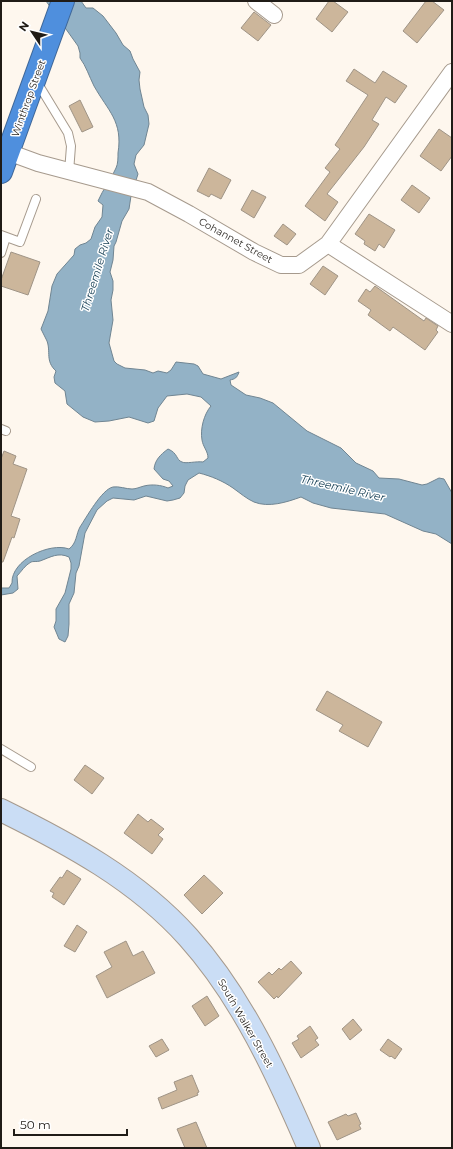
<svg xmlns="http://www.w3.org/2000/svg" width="453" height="1149" font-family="Montserrat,sans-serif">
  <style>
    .water { fill: #93b2c6; stroke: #708592 }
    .building { fill: #ccb69b; stroke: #9f9486 }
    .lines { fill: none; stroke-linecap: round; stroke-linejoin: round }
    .lane-casing { stroke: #a69a8d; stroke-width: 10 }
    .street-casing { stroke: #a69a8d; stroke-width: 18 }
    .secondary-casing { stroke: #a69a8d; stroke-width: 24 }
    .highway-casing { stroke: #3f6798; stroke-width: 24 }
    .lane { stroke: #fff; stroke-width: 8 }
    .street { stroke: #fff; stroke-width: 16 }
    .secondary { stroke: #caddf5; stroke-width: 22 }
    .highway { stroke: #4f8fdd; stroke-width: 22 }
    .labels { text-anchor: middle; stroke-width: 3; stroke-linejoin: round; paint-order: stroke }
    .street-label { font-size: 10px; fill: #201c17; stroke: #fff }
    .water-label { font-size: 11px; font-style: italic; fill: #113b51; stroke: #fff }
  </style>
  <rect width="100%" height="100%" fill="#fef7ee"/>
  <path class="water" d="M46,1H81L86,8H93L103,16L116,33L123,45L130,51L133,59L140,72L139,80L140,89L144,107L148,115L149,124L144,145L136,155L134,164L138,174L131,196L129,209L122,221L116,242L114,246L113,260L110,272L113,281V290L111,300L113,320L109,343L114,361L117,364L125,368L145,370L153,373L158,371L167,373L171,370L176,362L194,364L198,366L203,374L221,379L239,372C237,378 235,379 230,380L231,385L246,395L260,398L273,403L307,431L341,448L356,463L373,471L379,478L399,479L422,485L427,484L439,478L444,479L452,493V544L436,534L423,531L385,514L331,508L313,503L301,497C287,502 269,508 254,502C247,499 240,493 233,488C223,481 211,476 199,473L188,480L185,486L184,493L180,498L173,500L167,501L146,496L134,500L113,498L107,501L97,510L85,533L79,566L76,573L74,593L69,604V624L68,636L65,642L59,639L54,627L56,621V609L65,593L71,569V563L69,557C58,552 51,557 40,561C37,562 33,561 31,562C25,565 21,572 17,576L18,589L13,593L1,595V588H9L12,583C11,560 50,542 69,549C77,543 76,534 80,527C86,518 102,489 113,487C119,486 126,489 132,489C136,489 140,487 144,486C152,484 161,485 168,488L173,486L169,481L163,479L154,469C155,460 160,455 168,449C178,453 176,460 182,462C186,464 196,461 203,462L208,458C208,451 203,447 202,440C200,429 204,414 211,406L201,397L187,394L167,396L158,408L154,421L148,423L129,417L109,421L95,422L83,417L67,404L65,391L55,383L54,377L56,371C45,361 51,352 47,341C45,337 43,333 41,329L48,311L52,286L57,274L74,255L75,249L80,245L86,243L91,239L95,227L102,217L103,205L98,201C103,189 111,180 116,168C118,164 118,158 118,153C123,121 108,111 94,86C89,76 86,66 80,58V53L78,46Z"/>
  <path class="building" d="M329,1H333L348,12L332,32L316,19Z
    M426,1H432L444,10L417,43L403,31Z
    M254,12L271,25L258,41L241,28Z
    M354,69L375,83L383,71L407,86L395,103L386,97L372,120L379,124L364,147L327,194L338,202L325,221L305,206L330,172L325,168L340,149L335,145L368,95L346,81Z
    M80,100L93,127L82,132L69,106Z
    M439,129L452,138V156L441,171L420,156Z
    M209,168L231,180L221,199L211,194L209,197L197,191Z
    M412,185L430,198L419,213L401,200Z
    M252,190L266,197L254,218L241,210Z
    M369,214L395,230L384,248L379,244L375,251L364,244L365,241L355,234Z
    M283,224L296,234L287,245L274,236Z
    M11,252L40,262L28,295L1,286V280Z
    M323,266L338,276L325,295L310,284Z
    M375,286L424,321L426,318L438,326L436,330L438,332L425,350L393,327L390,331L368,315L371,310L358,301L366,289L370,292Z
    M4,451L16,456L13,464L27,469L11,516L20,519L14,538L12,537L3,562H1V459Z
    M327,691L382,722L368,747L339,731L343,725L316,710Z
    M85,765L104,778L92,794L74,780Z
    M138,814L148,822L151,819L164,829L158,835L163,839L152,854L124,833Z
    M67,870L81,879L64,905L52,897L54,893L50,891L60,877L62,878Z
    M204,875L223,893L202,914L184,895Z
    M77,925L87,932L75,952L64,946Z
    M126,941L133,956L143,951L155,973L107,998L96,976L112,967L104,952Z
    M291,961L302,973L278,998L277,996L274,999L258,982L269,972L272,975L279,968L281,970Z
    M207,996L219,1016L205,1026L192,1006Z
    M353,1019L362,1030L350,1040L342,1029Z
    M310,1026L318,1038L315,1040L319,1045L301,1058L292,1043L299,1039L297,1036Z
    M162,1039L169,1050L156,1057L149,1046Z
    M388,1039L402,1049L395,1059L391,1056L390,1057L380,1050Z
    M192,1075L199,1092L197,1093L198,1095L162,1109L158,1098L177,1090L174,1082Z
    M356,1113L361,1124L359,1125L361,1129L337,1140L328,1122L346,1114L348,1116Z
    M196,1122L207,1148H185L177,1129Z"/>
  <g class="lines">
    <defs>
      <path id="lane" d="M37,82L68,133L71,146L69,172
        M1,235L20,242L36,199
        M1,253L6,237
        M1,429L6,431
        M1,749L31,767"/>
      <path id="street" d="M256,1L274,15
        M8,152L38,163L148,192L189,214L254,252L281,265H299L328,244L452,72
        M328,244L452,324"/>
      <path id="secondary" d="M1,810C68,843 137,880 188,937C242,997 277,1074 309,1148"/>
      <path id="highway" d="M1,172L63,1"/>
    </defs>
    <use href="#lane" class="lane-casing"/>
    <use href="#street" class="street-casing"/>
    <use href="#secondary" class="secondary-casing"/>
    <use href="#highway" class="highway-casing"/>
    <use href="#lane" class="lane"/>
    <use href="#street" class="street"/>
    <use href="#secondary" class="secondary"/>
    <use href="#highway" class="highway"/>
  </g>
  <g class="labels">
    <g class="street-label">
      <text transform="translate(28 98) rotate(-70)" y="4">Winthrop Street</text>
      <text transform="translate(236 240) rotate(29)" y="4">Cohannet Street</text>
      <text transform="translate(246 1023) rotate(60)" y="4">South Walker Street</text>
    </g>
    <g class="water-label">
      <text transform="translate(97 270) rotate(-73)" y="4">Threemile River</text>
      <text transform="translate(343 488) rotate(13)" y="4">Threemile River</text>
    </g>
  </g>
  <rect width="453" height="1149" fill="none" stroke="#201c17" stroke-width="4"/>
  <g transform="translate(32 32) rotate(305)" stroke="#ffffff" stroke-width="3" paint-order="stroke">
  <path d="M0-3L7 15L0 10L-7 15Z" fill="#201c17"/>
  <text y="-6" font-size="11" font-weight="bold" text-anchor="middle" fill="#201c17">N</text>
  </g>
  <path d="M14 1129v6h113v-6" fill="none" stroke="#201c17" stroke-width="2"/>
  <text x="20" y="1129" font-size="12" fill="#201c17" stroke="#ffffff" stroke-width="3" paint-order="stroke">50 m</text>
</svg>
